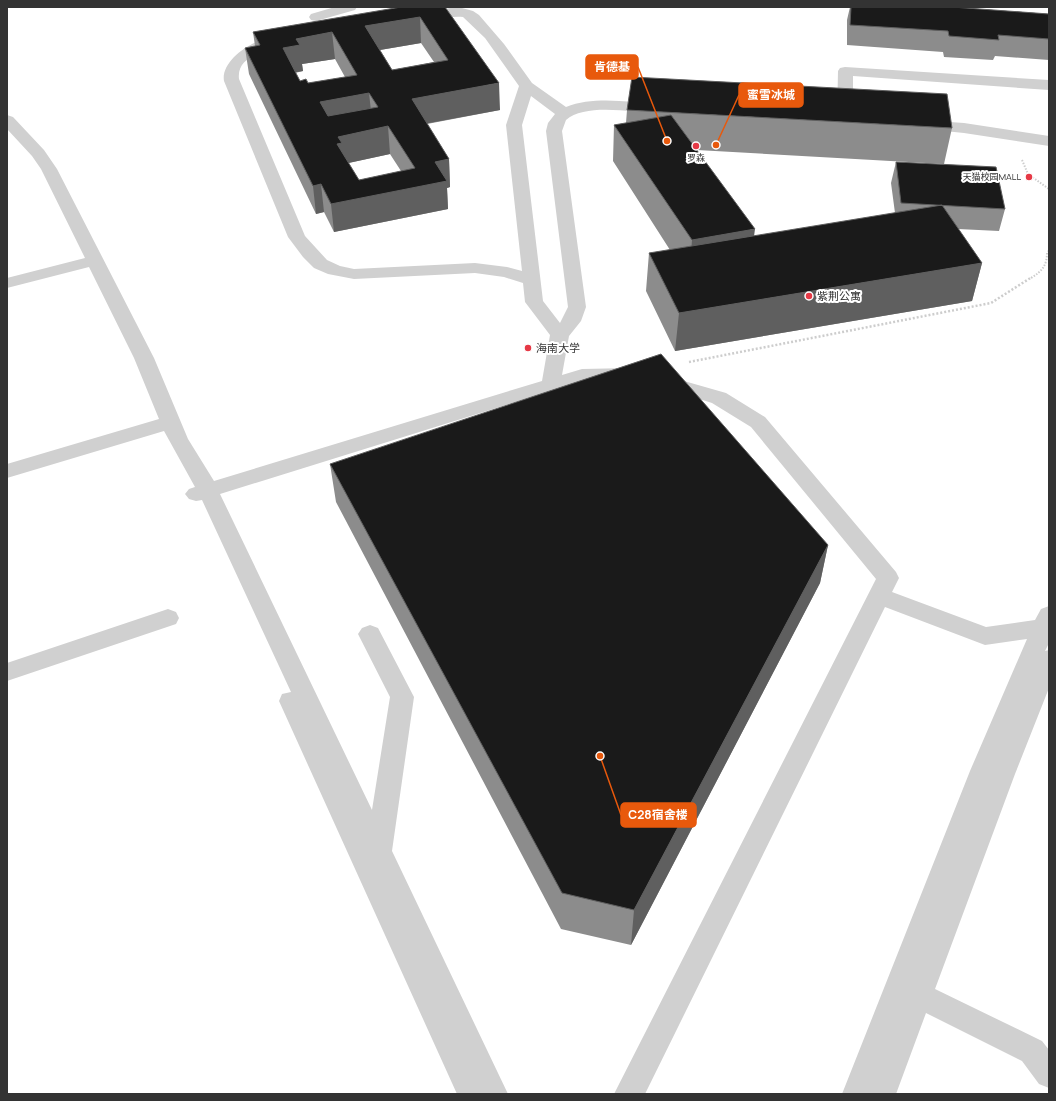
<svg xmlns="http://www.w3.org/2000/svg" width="1056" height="1101" font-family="Manrope,'Noto Sans SC',sans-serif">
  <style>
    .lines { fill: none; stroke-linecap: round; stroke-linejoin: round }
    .path-far1 { stroke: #cdcdcd; stroke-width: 2; stroke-dasharray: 1.5 1.5; stroke-linecap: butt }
    .path { stroke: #cdcdcd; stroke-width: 2.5; stroke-dasharray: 2 2; stroke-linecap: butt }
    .minor { fill: #d0d0d0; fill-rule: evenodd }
    .wall { fill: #8c8c8c; fill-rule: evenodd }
    .shaded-wall { fill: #5f5f5f }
    .building { fill: #1a1a1a; stroke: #5f5f5f; fill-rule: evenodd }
    .poi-dot { fill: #e63946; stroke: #fff; stroke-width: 1.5 }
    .labels { text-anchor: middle; stroke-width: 4; stroke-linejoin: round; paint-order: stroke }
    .far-poi-label { font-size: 9px; fill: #333; stroke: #fff }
    .poi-label { font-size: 11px; fill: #333; stroke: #fff; text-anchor: start }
    .leader { fill: none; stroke: #e8590c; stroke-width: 1.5 }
    .callout-dot { fill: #e8590c; stroke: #fff; stroke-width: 1.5 }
    .callout { fill: #e8590c; stroke: #e8590c; stroke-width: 1.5 }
    .callout-label { font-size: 12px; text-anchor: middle; font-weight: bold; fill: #fff }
  </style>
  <rect width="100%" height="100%" fill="#fff"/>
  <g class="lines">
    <path class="path-far1" d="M1022,160L1028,174L1049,189
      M1031,278C1042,271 1047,266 1047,252L1049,251"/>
    <path class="path" d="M689,362L991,303L1032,277"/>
    <path class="minor" d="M335,7H357L355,10L316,21L311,20L309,17L311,14Z
      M450,8H462L473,11L479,15L504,44L532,83L566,107C594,96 628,102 657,104L662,106L665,109L662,112L657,114C633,112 585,103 566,120L562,131L586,307L581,321L569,336L562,375L582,369L630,368L637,370L640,374L637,378L630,380L583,381L220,494L372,810L390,697L358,634L362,628L370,625L378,628L414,697L392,851L508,1094H457L279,701L282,694L291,692L202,500L196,501L189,499L185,494L189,489L195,487L164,431L7,478V464L159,419L134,358L89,267L7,288V278L85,258L41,169L32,156L7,129V115L13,117L44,150L57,169L154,358L188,439L214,481L542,381L550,335L525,302L523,283L504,277L475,273L354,279L328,274L314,268L303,257L288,237L224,81C220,59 259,34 278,39L280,42C272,53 236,53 239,79L305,236L327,260L340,266L354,269L475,263L507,267L522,271L506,125L519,86L485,38L463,17C447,15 428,24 414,21L412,18L414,15ZM531,96L555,114L548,123L546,131L568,307L560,323L543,301L522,125Z
      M845,67L1049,80V90L853,76V118L851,121H839L837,118L838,71L840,68Z
      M921,120L964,123L1049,136V146L964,133L915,128L913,125L915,122Z
      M663,375L726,393L765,417L896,572L899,578L892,592L986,627L1035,620L1041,609L1049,606V643L1045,651L1049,650V688L1015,774L935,989L1042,1041L1049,1050V1088L1039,1084L1022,1061L926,1013L896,1094H842L970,771L1027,639L985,645L885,607L645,1094H614L876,579L751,427L712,403L656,385L653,381L656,377Z
      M168,609L176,612L179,618L176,624L7,681V663Z"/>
  </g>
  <path class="wall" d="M445,7L500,110L427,124L449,159L450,187L447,188L448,209L334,232L324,212L316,214L249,74L245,48L255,46L253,32ZM421,43L434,62L392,70L380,50ZM335,59L345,77L308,83L300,81L295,73L303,71L302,64ZM390,154L401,171L359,180L348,163Z
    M850,7H952L1049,14V60L995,56L993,60L944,57L943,52L847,45V20Z
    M627,110L952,128L944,164L697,150L754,236L895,213L891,183L896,162L1005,209L999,231L958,229L982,263L972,301L675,351L646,291L649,253L670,250L613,161L614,125L626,123Z
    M330,464L828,545L820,583L631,945L561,929L336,502Z"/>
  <path class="shaded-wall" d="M420,17L421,43L368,52L365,26Z
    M332,32L335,59L302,64L303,71L286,74L283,48L296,39Z
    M499,83L500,110L413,126L412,99Z
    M369,93L372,120L323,129L320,102Z
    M388,126L390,154L344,164L337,144L338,137Z
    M449,159L450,187L447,188L448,209L334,232L331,204L435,162Z
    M321,184L324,212L316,214L313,186Z
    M755,229L750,266L689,278L692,240Z
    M982,263L972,301L675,351L679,313Z
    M828,545L820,583L631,945L634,910Z"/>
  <path class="building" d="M401,7H445L499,83L412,99L449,159L435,162L447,181L331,204L321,184L313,186L245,48L260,45L253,32ZM420,17L448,60L392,70L365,26ZM332,32L357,75L308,83L306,79L300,81L283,48L300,45L296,39ZM369,93L378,107L328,116L320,102ZM388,126L415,168L359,180L337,144L342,143L338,137Z
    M851,7H952L1049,14V39L998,35L999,40L949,36L948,31L850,25Z
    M632,77L947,94L952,128L627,110Z
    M671,115L755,229L692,240L614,125Z
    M896,162L996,167L1005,209L901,203Z
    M942,205L982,263L679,313L649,253Z
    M661,354L828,545L634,910L562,893L330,464Z"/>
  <g class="poi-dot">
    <circle cx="696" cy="146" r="4"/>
    <circle cx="1029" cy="177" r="4"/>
    <circle cx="809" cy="296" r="4"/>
    <circle cx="528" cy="348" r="4"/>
  </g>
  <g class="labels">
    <g class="far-poi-label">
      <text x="696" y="161">罗森</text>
      <text x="1021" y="180" text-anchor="end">天猫校园MALL</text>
    </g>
    <g class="poi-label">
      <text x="817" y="300">紫荆公寓</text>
      <text x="536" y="352">海南大学</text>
    </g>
  </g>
  <path class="leader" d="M667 141L638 67M716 145L739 95M600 756L621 815"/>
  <g class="callout-dot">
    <circle cx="667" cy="141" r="4"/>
    <circle cx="716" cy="145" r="4"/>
    <circle cx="600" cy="756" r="4"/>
  </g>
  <g class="callout">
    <rect x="586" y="55" width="52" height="24" rx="4"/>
    <rect x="739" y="83" width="64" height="24" rx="4"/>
    <rect x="621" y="803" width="75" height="24" rx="4"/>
  </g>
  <g class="callout-label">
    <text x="612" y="71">肯德基</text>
    <text x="771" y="99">蜜雪冰城</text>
    <text x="658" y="819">C28宿舍楼</text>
  </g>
  <rect width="1056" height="1101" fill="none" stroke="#333333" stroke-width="16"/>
</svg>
